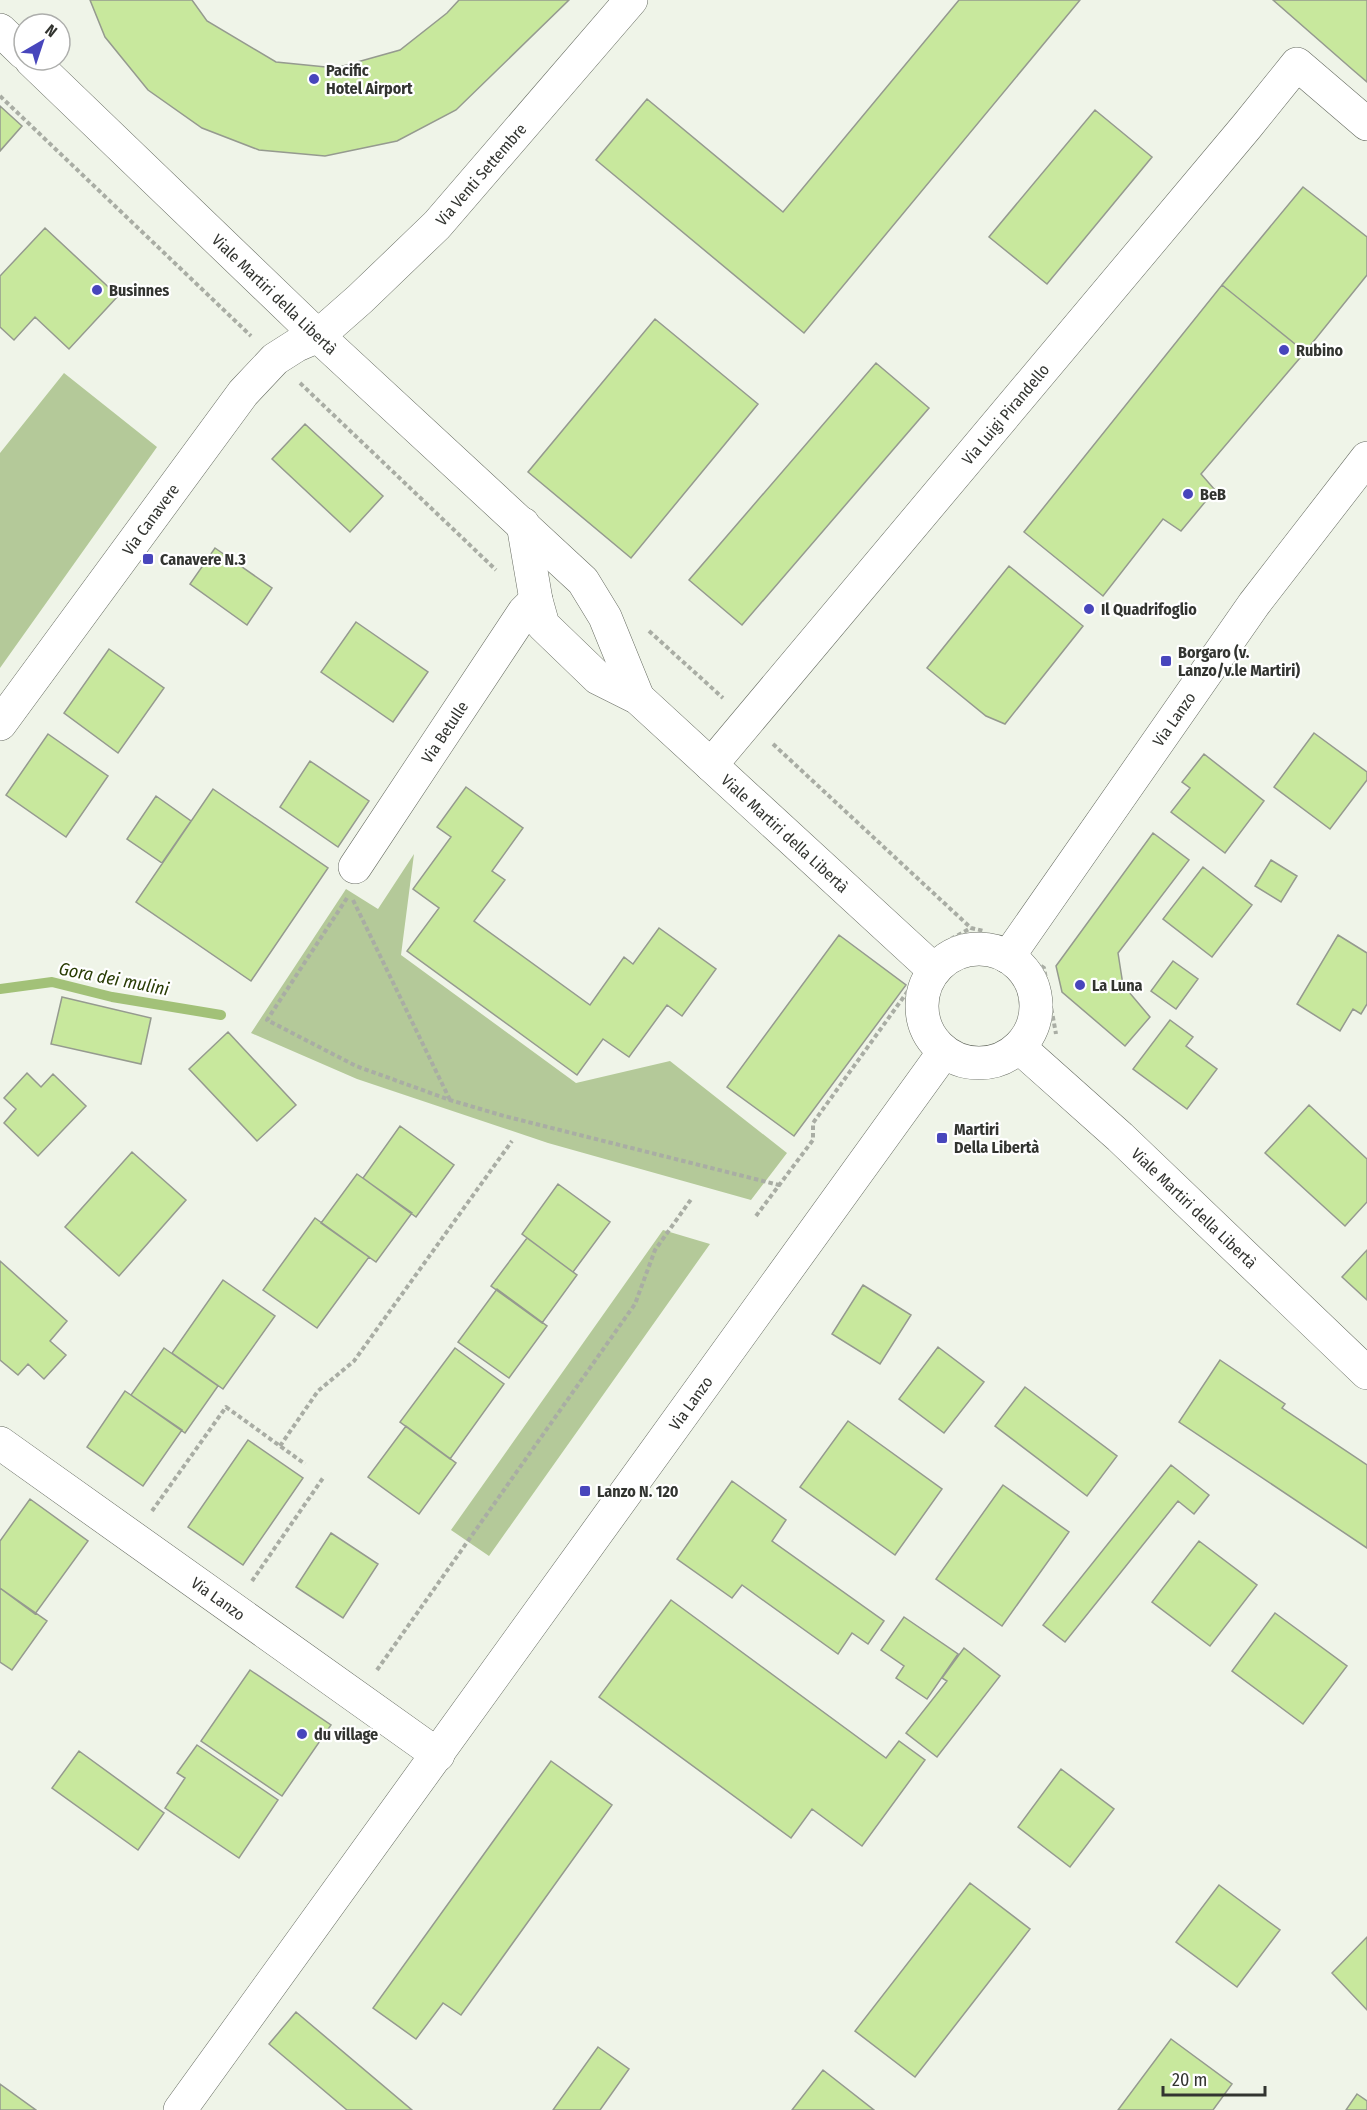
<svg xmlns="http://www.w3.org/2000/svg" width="1367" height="2110" font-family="'Fira Sans Condensed',sans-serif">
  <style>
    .green { fill: #b4c999 }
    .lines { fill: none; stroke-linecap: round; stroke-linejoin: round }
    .stream { stroke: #a2c178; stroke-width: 10 }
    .building { fill: #c8e89d; stroke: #959a8f; stroke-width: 1.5 }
    .minor-casing { stroke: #666b61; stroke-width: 34 }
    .path { stroke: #a9ada4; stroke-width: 4; stroke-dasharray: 4.5 3; stroke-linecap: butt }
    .minor { stroke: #fff; stroke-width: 33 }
    .poi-dot { fill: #4846bc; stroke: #fff; stroke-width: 2 }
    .labels { text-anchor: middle; stroke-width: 4.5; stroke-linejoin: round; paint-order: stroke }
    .poi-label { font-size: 16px; font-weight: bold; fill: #323430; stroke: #fff; text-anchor: start }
    .street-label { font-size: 16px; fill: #323430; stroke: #fff }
    .water-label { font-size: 18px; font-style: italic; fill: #2a3d06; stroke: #fff }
  </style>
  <rect width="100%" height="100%" fill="#eff4e8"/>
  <path class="green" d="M64,373L157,447L0,668V453Z
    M414,854L401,955L576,1083L670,1061L787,1153L751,1200L548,1143L357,1079L251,1033L346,889L378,909Z
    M663,1230L710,1244L489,1556L451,1530Z"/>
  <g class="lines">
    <path class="stream" d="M0,989L52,982L112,997L221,1015"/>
  </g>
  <path class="building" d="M90,0H192L207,21L276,62L336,68L400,50L447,13L459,0H569L456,110L397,141L325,156L259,150L202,128L148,90L105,37Z
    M959,0H1080L804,333L596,160L647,99L783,212Z
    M1273,0H1367V82L1353,70Z
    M0,106L22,126L0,151Z
    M1095,110L1152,157L1047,284L989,237Z
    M1303,187L1367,237V275L1305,352L1222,285Z
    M45,228L118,296L69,349L35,317L14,340L0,327V276Z
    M1222,285L1305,352L1201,474L1215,490L1181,531L1163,519L1103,596L1024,532Z
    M655,319L758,404L631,558L528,472Z
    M876,363L929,408L742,625L689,580Z
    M305,424L383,496L350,532L272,459Z
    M215,548L272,588L247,625L190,584Z
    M1009,566L1083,626L1005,724L986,716L927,668Z
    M356,622L428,672L393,722L321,672Z
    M109,649L164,688L118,753L64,713Z
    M1314,733L1367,772V780L1330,829L1274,787Z
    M48,734L108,776L66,837L6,795Z
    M1204,754L1264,801L1225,853L1171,812L1190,788L1182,782Z
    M310,761L369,801L338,847L280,807Z
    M466,787L523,828L492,871L505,880L474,921L590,1005L624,957L633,964L659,928L716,969L682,1016L667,1005L629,1057L603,1039L577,1075L407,951L439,908L413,889L451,837L437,827Z
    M213,789L328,868L251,981L136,902Z
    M156,796L191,821L162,863L127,839Z
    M1153,833L1189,860L1118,953L1123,985L1150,1017L1125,1046L1062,992L1056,966Z
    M1271,860L1297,876L1281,902L1255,886Z
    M1203,867L1252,905L1212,957L1163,919Z
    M839,935L906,985L794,1136L727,1087Z
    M1338,935L1367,953V1004L1361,1014L1353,1009L1340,1031L1297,1004Z
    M1173,961L1198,979L1176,1009L1151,991Z
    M62,997L151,1018L141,1064L51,1044Z
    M1170,1020L1193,1037L1186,1046L1217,1069L1187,1109L1133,1069Z
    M228,1032L296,1105L257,1141L189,1069Z
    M27,1073L41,1087L53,1074L86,1106L38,1156L4,1123L16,1109L4,1098Z
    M1309,1105L1367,1159V1202L1345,1226L1265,1153Z
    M400,1126L454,1165L416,1217L363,1178Z
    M132,1152L186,1200L119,1276L65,1227Z
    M357,1174L412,1213L376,1262L321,1223Z
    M558,1184L610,1222L573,1272L522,1234Z
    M315,1218L369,1257L317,1328L263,1290Z
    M527,1238L577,1275L542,1323L491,1286Z
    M1367,1250V1300L1342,1277Z
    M0,1261L67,1321L50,1341L66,1355L44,1379L28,1364L18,1375L0,1360Z
    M223,1280L275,1316L223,1389L172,1353Z
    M863,1285L911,1315L880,1364L832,1334Z
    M497,1289L547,1326L509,1378L458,1342Z
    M938,1347L984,1382L944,1433L899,1399Z
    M164,1348L218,1386L185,1433L131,1395Z
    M455,1348L504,1384L450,1459L400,1422Z
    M1220,1360L1285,1404L1282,1408L1367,1465V1548L1179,1422Z
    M1025,1387L1117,1456L1087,1496L995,1426Z
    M125,1391L182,1430L143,1486L87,1447Z
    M848,1421L942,1489L895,1555L800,1487Z
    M406,1426L456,1463L419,1514L368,1477Z
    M248,1440L303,1478L243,1565L188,1527Z
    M1171,1465L1209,1495L1194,1514L1178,1501L1065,1642L1043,1625Z
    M732,1481L786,1520L772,1541L884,1621L868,1644L852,1633L838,1654L742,1585L732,1598L677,1559Z
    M1003,1485L1069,1532L1002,1626L936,1579Z
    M30,1499L88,1541L35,1614L0,1588V1541Z
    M331,1533L378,1564L343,1618L296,1587Z
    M1199,1541L1257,1585L1210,1646L1152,1602Z
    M0,1588L47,1621L12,1670L0,1662Z
    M671,1600L886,1758L899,1741L925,1760L862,1846L812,1809L791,1838L599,1697Z
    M1275,1613L1347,1666L1303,1724L1232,1671Z
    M904,1617L958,1654L927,1699L896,1678L904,1666L881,1650Z
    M964,1648L1000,1676L937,1757L906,1733L947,1681L942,1678Z
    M250,1670L331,1725L282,1796L201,1741Z
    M197,1745L278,1800L239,1858L165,1808L185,1778L177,1773Z
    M79,1751L164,1813L138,1850L52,1788Z
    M551,1761L612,1805L461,2015L443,2003L416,2039L373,2008Z
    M1061,1769L1114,1809L1070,1867L1018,1827Z
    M970,1883L1030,1929L915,2077L855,2031Z
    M1219,1885L1280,1930L1237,1987L1176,1942Z
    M1367,1937V2010L1332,1973Z
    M296,2012L412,2110H347L269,2044Z
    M1171,2039L1232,2084L1213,2110H1118Z
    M598,2047L629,2069L600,2110H553Z
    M823,2070L874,2110H792Z
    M0,2084L36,2110H0Z
    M1357,2094L1367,2101V2110H1346Z"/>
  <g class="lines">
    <defs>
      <g id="minor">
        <path d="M0,30L24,53"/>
        <path id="s1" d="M31,60L318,336L583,581L605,617L638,698"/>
        <path id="s2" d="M523,524L536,600L543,625L598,678L638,698L934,970"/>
        <path id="s3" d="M0,724L243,393L275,359L297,345L318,336L360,299L437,225L631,0"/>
        <path id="s4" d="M711,765L1247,126L1297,64L1367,124"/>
        <path id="s5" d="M355,867L524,612L536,600"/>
        <circle cx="979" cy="1006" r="57"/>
        <path id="s6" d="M1008,957L1254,604L1367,458"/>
        <path id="s7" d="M1019,1047L1120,1137L1367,1373"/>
        <path id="s8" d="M0,1443L438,1755"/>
        <path id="s9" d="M180,2110L944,1052"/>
      </g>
    </defs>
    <use href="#minor" class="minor-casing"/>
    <path class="path" d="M0,96L251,336
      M300,383L496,570
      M649,631L723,698
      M773,744L971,928L984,931
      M347,898L267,1020L356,1066L450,1100L504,1116L779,1185
      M353,900L450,1100
      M951,939L971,928
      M1041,966L1044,968L1056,1034
      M756,1216L813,1140V1123L908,991
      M280,1446L318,1391L354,1361L512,1141
      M152,1511L226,1407L305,1464
      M252,1581L323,1478
      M377,1670L635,1304L655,1250L692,1198"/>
    <use href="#minor" class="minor"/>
  </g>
  <g class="poi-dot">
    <circle cx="314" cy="79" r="6"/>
    <circle cx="97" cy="290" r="6"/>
    <circle cx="1284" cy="350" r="6"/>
    <circle cx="1188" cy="494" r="6"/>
    <rect x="142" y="553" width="12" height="12" rx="3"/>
    <circle cx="1089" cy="609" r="6"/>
    <rect x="1160" y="655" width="12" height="12" rx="3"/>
    <circle cx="1080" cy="985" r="6"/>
    <rect x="936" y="1132" width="12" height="12" rx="3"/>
    <rect x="579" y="1485" width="12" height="12" rx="3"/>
    <circle cx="302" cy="1734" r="6"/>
  </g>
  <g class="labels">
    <g class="poi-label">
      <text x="326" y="76">Pacific<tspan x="326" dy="18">Hotel Airport</tspan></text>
      <text x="109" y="296">Businnes</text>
      <text x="1296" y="356">Rubino</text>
      <text x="1200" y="500">BeB</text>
      <text x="160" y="565">Canavere N.3</text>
      <text x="1101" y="615">Il Quadrifoglio</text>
      <text x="1178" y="658">Borgaro (v.<tspan x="1178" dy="18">Lanzo/v.le Martiri)</tspan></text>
      <text x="1092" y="991">La Luna</text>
      <text x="954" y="1135">Martiri<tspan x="954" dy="18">Della Libertà</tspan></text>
      <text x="597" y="1497">Lanzo N. 120</text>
      <text x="314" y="1740">du village</text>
    </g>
    <g class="street-label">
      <text dy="6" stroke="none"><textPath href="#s3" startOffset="736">Via Venti Settembre</textPath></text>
      <text dy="6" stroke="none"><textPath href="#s1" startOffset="338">Viale Martiri della Libertà</textPath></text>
      <text dy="6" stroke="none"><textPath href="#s4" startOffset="458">Via Luigi Pirandello</textPath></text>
      <text dy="6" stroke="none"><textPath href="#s3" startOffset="254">Via Canavere</textPath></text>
      <text dy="6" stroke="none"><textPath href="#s6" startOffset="290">Via Lanzo</textPath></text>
      <text dy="6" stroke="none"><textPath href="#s5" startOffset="162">Via Betulle</textPath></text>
      <text dy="6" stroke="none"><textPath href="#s2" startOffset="424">Viale Martiri della Libertà</textPath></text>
      <text dy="6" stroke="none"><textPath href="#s7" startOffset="238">Viale Martiri della Libertà</textPath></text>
      <text dy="6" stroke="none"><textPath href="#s9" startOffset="872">Via Lanzo</textPath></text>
      <text dy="6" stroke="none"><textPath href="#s8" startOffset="268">Via Lanzo</textPath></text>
    </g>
    <g class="water-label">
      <text transform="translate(114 979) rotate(11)" y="6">Gora dei mulini</text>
    </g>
  </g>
  <g transform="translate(42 42) rotate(39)"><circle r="28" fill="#ffffff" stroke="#adaeac" stroke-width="1.5"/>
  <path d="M0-4.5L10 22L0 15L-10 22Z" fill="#4846bc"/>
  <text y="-9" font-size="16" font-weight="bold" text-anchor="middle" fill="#323430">N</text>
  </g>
  <path d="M1163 2086v9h102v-9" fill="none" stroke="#323430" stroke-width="3"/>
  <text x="1172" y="2086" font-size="18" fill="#323430" stroke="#ffffff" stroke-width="4.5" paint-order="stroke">20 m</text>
</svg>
